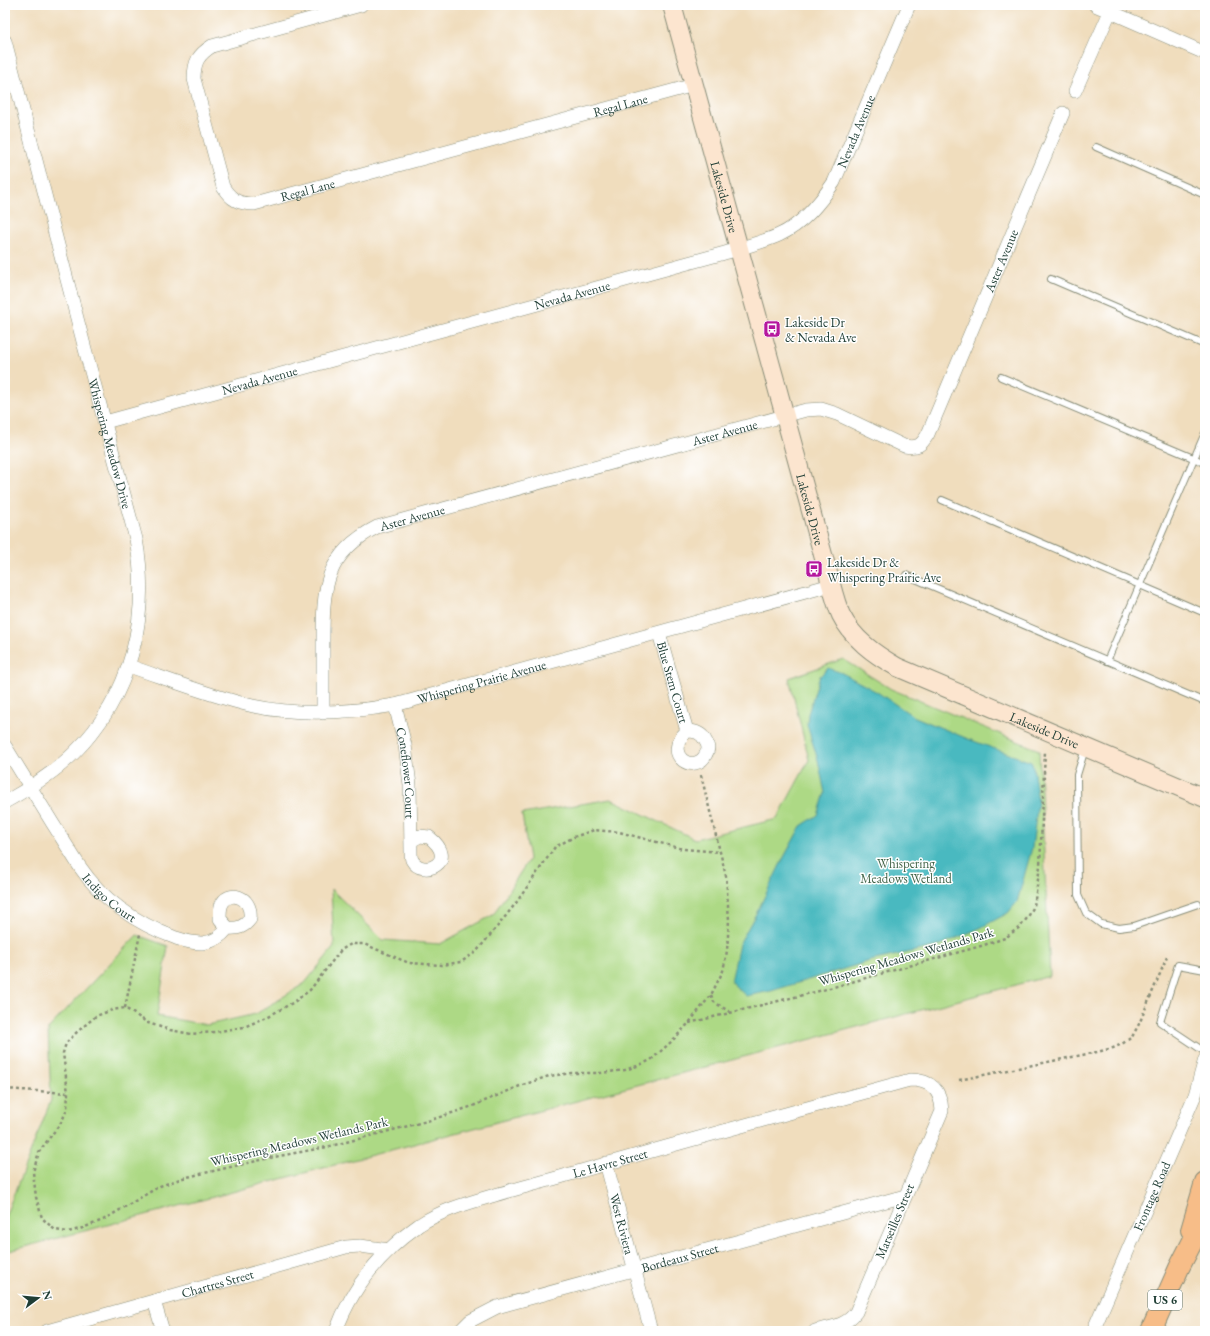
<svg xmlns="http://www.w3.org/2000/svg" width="1210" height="1336" font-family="'EB Garamond',serif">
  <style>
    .green { fill: #add985; stroke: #668b5c }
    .water { fill: #4ab9c0; stroke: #347b7a }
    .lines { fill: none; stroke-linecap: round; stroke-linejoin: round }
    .lane-casing { stroke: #888d78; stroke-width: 8 }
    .street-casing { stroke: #888d78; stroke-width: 14 }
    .secondary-casing { stroke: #888d78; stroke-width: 20 }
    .primary-casing { stroke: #888d78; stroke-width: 22 }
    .path { stroke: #888d78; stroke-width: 2.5; stroke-dasharray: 3 3; stroke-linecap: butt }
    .lane { stroke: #fff; stroke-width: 6 }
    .street { stroke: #fff; stroke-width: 13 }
    .secondary { stroke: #fce5cf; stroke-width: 18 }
    .primary { stroke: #f7bd88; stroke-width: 20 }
    .labels { text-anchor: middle; stroke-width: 3; stroke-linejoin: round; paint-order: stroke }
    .shield { fill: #fff; stroke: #627771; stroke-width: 1 }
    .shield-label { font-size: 12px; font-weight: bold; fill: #1f3d34 }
    .street-label { font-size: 13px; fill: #1f3d34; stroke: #fff }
    .poi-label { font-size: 13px; fill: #1f3d34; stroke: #fff; text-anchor: start }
    .park-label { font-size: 13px; fill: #426448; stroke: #fff }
  </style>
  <rect width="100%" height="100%" fill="#fff"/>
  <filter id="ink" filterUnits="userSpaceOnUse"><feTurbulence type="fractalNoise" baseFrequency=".025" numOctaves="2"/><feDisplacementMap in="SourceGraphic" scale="8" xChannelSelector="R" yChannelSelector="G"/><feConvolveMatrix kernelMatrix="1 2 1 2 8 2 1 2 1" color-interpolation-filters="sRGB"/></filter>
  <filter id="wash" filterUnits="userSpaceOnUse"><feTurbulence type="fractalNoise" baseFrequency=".012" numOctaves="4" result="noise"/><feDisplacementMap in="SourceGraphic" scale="16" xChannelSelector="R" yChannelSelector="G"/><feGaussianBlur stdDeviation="0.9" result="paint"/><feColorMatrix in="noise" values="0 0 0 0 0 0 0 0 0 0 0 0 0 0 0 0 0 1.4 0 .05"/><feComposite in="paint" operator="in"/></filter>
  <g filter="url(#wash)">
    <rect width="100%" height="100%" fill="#f0ddbd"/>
    <path class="green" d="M843,659L891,689L1039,750L1050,976L5,1252V1217L51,1100L48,1029L137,935L168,946L157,1016L207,1025L256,1014L305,983L334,947L331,889L383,940L440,944L493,915L529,859L522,814L611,799L695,839L777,819L809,760L789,678Z"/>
    <path class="water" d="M828,668L842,673L877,692L913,716L968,739L1031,762L1033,766L1038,801L1032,848L1017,902L1008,913L980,928L938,946L870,961L771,991L746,996L731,982L739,944L757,912L783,859L801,826L818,815L825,793L818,760L807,725L808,714L820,676Z"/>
  </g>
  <g filter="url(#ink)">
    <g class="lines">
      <defs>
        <path id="lane" d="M1096,147L1205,195
          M1051,279L1205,345
          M1001,377L1205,463
          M942,500L1205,613
          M906,575L1205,702
          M1107,661L1205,433
          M1085,749L1077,775L1078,895L1086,913L1101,924L1119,928L1134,926L1198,904
          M1205,970L1178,965L1160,1022L1205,1052"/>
        <g id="street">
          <path id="s1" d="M361,5L212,46C198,55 194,62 194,79L223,187C231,200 239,204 254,204L694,85"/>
          <path d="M1095,5L1205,53"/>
          <path id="s2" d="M5,41L85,349L136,539C150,616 132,696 74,753C54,773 30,788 5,802"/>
          <path d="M1075,91L1113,5"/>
          <path id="s3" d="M105,422L721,254C740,248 761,243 779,235C803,224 820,203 834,182L909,5"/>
          <path id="s4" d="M659,633L687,731C660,756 696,776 706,754C709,750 708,744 705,740C701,732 694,731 687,731"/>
          <path id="s5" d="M129,666C170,680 210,696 253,706C300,716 348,713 395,705L831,585"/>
          <path id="s6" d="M395,705L405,745L410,785L411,851C411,854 411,858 412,860C422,879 461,862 429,837L420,836L411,841"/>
          <path id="s7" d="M323,713C323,689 323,666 323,643C323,588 324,554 377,527L806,410L821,409L837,414L904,446C918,448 921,446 928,434L1063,113"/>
          <path id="s8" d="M5,746C21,772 37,798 53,824C62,838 71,853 80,867C103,901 138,924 176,938C197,945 213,947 228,928C238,929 244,927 250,919C253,895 227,889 221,906C220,910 220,914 220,919L228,928"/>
          <path id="s9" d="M606,1163L651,1331"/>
          <path d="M154,1301L163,1331"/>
          <path id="s10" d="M47,1331L346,1247L360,1246L389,1250"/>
          <path id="s11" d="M336,1331C352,1287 381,1252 419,1225C442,1210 468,1203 495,1195C519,1188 543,1182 567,1175C681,1142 796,1111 910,1080C931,1080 941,1090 942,1111L856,1312C846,1326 831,1327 815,1331"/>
          <path id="s12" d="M460,1331L470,1321L497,1307L905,1196"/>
          <path id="s13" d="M1093,1331L1195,1095L1205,1059"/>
        </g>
        <g id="secondary">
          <path id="s14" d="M672,5L828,573C832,587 835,602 841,615C853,639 874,654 897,667L1205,798"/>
        </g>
        <path id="primary" d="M1191,1230L1205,1182
          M1151,1331L1179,1268L1205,1217"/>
      </defs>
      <use href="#lane" class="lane-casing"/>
      <use href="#street" class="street-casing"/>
      <use href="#secondary" class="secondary-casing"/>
      <use href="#primary" class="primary-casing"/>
      <path class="path" d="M701,775L726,876L729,920L727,951L723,971L711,995L688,1024L672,1041L651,1060L637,1066L625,1070L601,1073H572L549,1076L520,1086L473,1106L431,1120L327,1147L274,1157L183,1178L160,1186L103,1220L80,1229L68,1232L55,1230L42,1218L36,1197L33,1172L39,1152L62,1121L67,1109L68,1093L63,1053L66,1043L77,1032L96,1016L112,1010L125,1008L148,1023L170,1030L191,1034L215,1032L244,1027L267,1017L294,1002L310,990L341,950L351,944H364L409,963L442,965L461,962L476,952L497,927L516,903L555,847L574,837L594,830L619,832L683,849L719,852
        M711,995L714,1002L730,1012
        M125,1008L140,934
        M689,1023L819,991L981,946L1005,938L1020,927L1028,917L1034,906L1040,866L1045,751
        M959,1080L1097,1052L1113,1048L1122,1044L1132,1037L1139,1024L1167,957
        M5,1089L68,1093"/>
      <use href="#lane" class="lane"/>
      <use href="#street" class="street"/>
      <use href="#secondary" class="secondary"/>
      <use href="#primary" class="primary"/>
    </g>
  </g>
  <defs>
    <symbol id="bus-square" viewBox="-11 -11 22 22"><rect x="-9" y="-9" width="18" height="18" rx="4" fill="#b5179e" stroke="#fff"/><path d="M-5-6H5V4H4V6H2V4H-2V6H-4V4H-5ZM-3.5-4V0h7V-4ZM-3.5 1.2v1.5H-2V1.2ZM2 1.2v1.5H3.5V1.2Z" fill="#fff"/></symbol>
  </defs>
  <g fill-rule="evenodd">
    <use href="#bus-square" x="762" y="319" width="20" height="20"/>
    <use href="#bus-square" x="804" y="559" width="20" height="20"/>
  </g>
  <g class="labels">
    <rect class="shield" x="1148" y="1290" width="34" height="20" rx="3"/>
    <g class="shield-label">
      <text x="1165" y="1304">US 6</text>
    </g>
    <g class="street-label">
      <text dy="5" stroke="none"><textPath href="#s1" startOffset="723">Regal Lane</textPath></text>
      <text dy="5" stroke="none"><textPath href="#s3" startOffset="832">Nevada Avenue</textPath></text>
      <text dy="5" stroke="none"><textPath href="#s1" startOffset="399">Regal Lane</textPath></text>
      <text dy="5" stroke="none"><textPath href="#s14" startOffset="199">Lakeside Drive</textPath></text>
      <text dy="5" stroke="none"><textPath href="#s7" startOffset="976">Aster Avenue</textPath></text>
      <text dy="5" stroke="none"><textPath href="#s3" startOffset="484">Nevada Avenue</textPath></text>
      <text dy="5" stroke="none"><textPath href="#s3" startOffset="160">Nevada Avenue</textPath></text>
      <text dy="5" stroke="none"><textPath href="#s7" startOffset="568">Aster Avenue</textPath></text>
      <text dy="5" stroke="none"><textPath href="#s2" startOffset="416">Whispering Meadow Drive</textPath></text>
      <text dy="5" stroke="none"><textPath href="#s14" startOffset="523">Lakeside Drive</textPath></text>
      <text dy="5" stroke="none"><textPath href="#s7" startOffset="244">Aster Avenue</textPath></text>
      <text dy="5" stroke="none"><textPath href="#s5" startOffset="363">Whispering Prairie Avenue</textPath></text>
      <text dy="5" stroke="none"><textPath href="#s4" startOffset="51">Blue Stem Court</textPath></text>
      <text dy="5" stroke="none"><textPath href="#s14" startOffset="871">Lakeside Drive</textPath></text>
      <text dy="5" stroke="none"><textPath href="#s6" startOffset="69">Coneflower Court</textPath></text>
      <text dy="5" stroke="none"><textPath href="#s8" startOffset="185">Indigo Court</textPath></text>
      <text transform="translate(906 956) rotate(-16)" y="5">Whispering Meadows Wetlands Park</text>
      <text transform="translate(299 1141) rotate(-13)" y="5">Whispering Meadows Wetlands Park</text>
      <text dy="5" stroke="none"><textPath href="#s11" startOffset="338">Le Havre Street</textPath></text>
      <text dy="5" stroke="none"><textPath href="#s13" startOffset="147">Frontage Road</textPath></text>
      <text transform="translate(894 1221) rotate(-67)" y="5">Marseilles Street</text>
      <text dy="5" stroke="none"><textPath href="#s9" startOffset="63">West Riviera</textPath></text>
      <text dy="5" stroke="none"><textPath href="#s12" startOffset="234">Bordeaux Street</textPath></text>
      <text dy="5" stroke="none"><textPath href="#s10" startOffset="177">Chartres Street</textPath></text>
    </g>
    <g class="poi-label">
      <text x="785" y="327">Lakeside Dr<tspan x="785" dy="15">&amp; Nevada Ave</tspan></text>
      <text x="827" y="567">Lakeside Dr &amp;<tspan x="827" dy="15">Whispering Prairie Ave</tspan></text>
    </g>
    <g class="park-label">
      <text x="906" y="868">Whispering<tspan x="906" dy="15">Meadows Wetland</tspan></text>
    </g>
  </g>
  <rect width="1210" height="1336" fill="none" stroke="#fff" stroke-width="20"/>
  <g transform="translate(38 1298) rotate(74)" stroke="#ffffff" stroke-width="3" paint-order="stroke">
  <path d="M0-3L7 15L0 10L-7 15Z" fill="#1f3d34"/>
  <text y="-6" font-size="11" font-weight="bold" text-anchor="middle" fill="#1f3d34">N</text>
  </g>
</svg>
